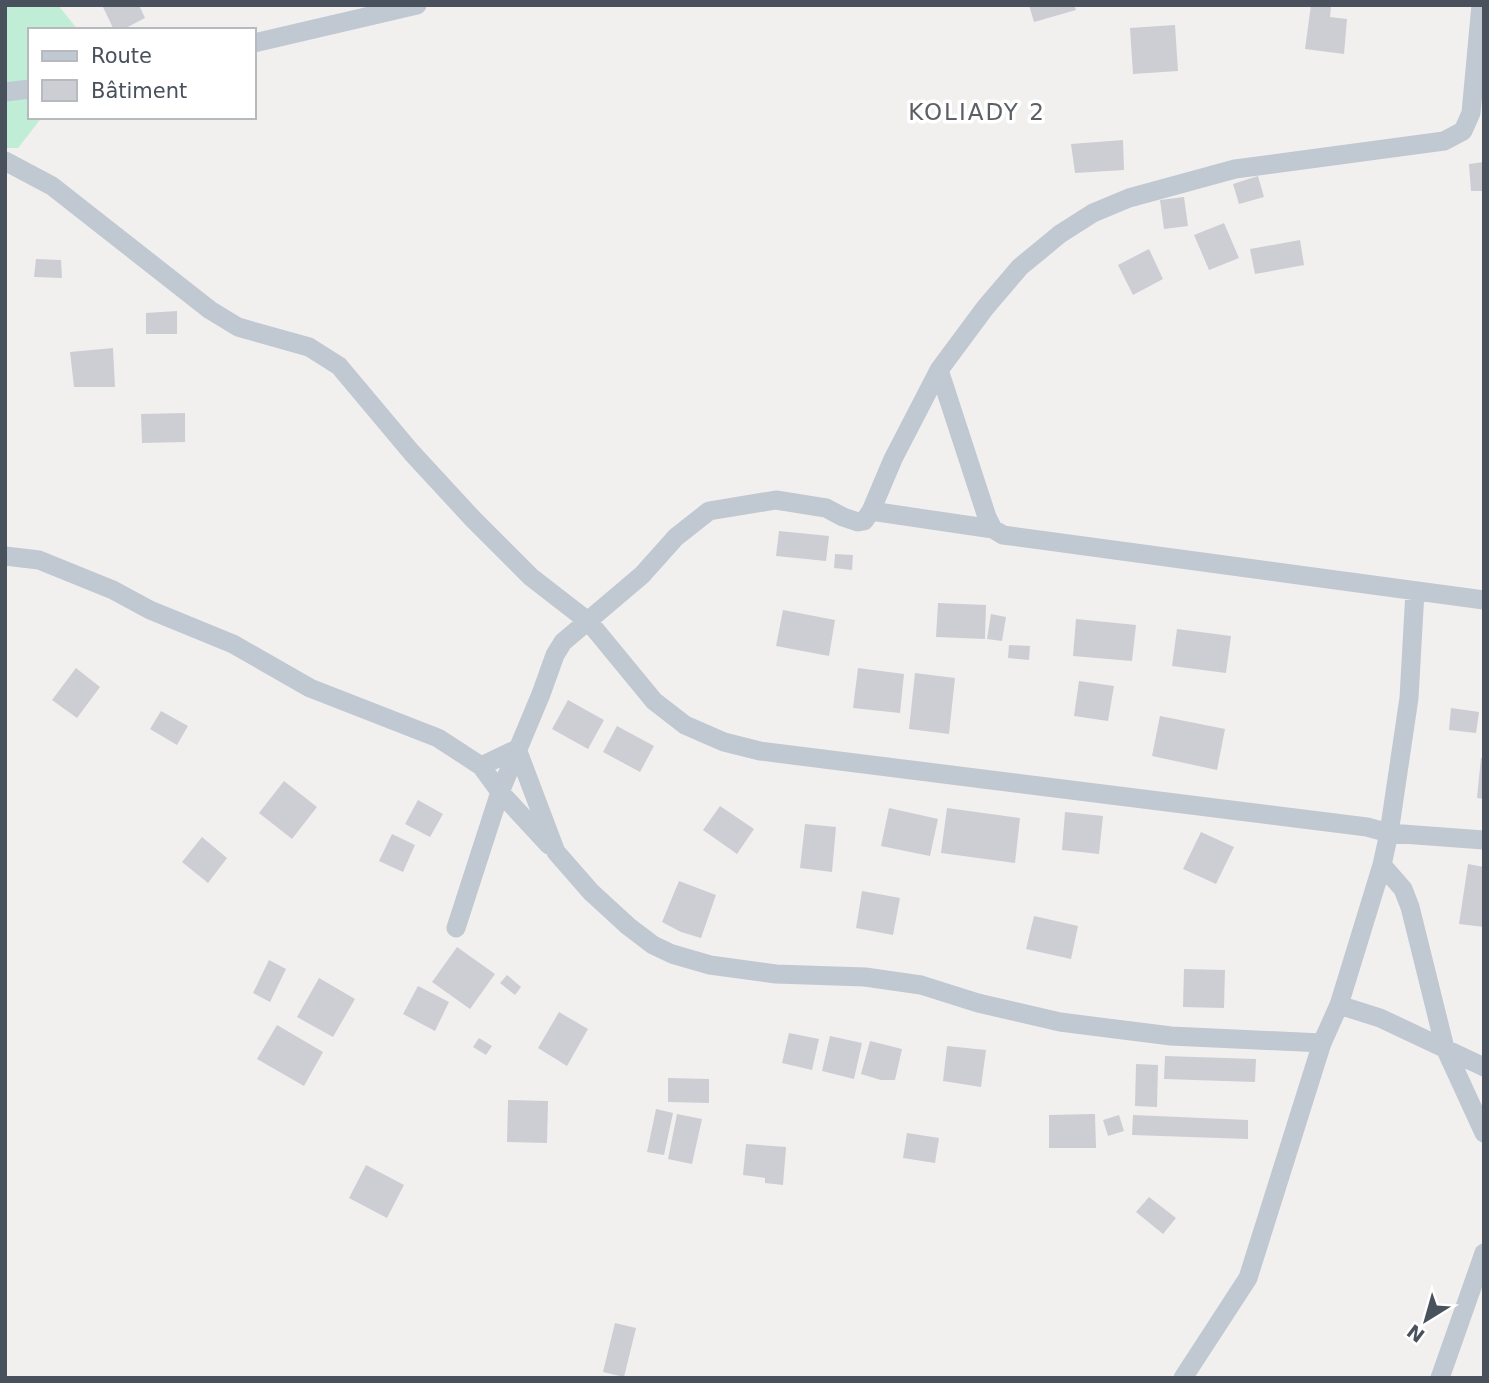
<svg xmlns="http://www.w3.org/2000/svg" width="1489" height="1383" font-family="'DejaVu Sans',sans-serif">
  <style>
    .green { fill: #bfedd5 }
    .building { fill: #ccced4 }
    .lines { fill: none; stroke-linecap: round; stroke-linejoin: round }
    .minor { stroke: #c0c8d1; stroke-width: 19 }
    .labels { text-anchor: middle; stroke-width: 7; stroke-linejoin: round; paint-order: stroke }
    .neighbourhood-label { font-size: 23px; letter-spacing: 2px; fill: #5c5f64; stroke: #fff }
  </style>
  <rect width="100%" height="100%" fill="#f2efef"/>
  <path class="green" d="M5,5H58L78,30H30V117H42L18,148H5Z"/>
  <path class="building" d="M102,5H139L145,18L122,30H114Z
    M1029,5H1074L1076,10L1034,22Z
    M1311,5L1331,6L1330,17L1347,19L1344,54L1305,49Z
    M1175,25L1178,71L1133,74L1130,28Z
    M1123,140L1124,170L1075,173L1071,144Z
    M1484,162V191H1471L1469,164Z
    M1258,176L1264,197L1239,204L1233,184Z
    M1184,197L1188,226L1164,229L1160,200Z
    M1224,223L1239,258L1209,270L1194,235Z
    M1300,240L1304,265L1255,274L1250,249Z
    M1149,249L1163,279L1133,295L1118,265Z
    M36,259L61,260L62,278L34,277Z
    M177,311V334H146V313Z
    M113,348L115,387H74L70,352Z
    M185,413V442L142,443L141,414Z
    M779,531L829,536L826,561L776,556Z
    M835,554L853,555L852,570L834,568Z
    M938,603L986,605L985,639L936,637Z
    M783,610L835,620L829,656L776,646Z
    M991,614L1006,617L1002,641L987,639Z
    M1076,619L1136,625L1132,661L1073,656Z
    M1177,629L1231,636L1226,673L1172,666Z
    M1009,645L1030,646L1029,660L1008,658Z
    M76,668L100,687L77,718L52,700Z
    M858,668L904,674L900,713L853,708Z
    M915,673L955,678L949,734L909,729Z
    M1079,681L1114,686L1108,721L1074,716Z
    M568,700L604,720L588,749L552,729Z
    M1451,708L1479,712L1476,733L1449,730Z
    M161,711L188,726L177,745L150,729Z
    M1160,716L1225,729L1217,770L1152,756Z
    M617,726L654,746L640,772L603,752Z
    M1481,758H1484V799L1477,798Z
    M284,781L317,807L292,839L259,813Z
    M418,800L443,814L430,837L405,824Z
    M720,806L754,829L737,854L703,830Z
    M889,808L938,819L930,856L881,846Z
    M947,808L1020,818L1015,863L941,853Z
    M1065,812L1103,816L1099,854L1062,850Z
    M805,824L836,827L832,872L800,868Z
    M1201,832L1234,847L1216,884L1183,869Z
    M392,834L415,845L403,872L379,861Z
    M202,837L227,858L208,883L182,862Z
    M1468,864L1484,867V927L1459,924Z
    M679,881L716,895L701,938L681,932L662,922Z
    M862,891L900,898L893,935L856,928Z
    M1034,916L1078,926L1071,959L1026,949Z
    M457,947L495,974L470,1009L432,982Z
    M269,960L286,969L270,1002L253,993Z
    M1184,969L1225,970L1224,1008L1183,1007Z
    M507,975L521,987L515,995L500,983Z
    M319,978L355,999L333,1037L297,1017Z
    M418,986L449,1002L435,1031L403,1014Z
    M559,1012L588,1029L567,1066L538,1048Z
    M277,1025L323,1052L304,1086L257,1059Z
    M789,1033L819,1039L812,1070L782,1063Z
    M830,1036L862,1043L854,1079L822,1071Z
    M479,1038L492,1046L486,1055L473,1047Z
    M870,1041L902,1049L895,1080H881L861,1074Z
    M947,1046L986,1050L981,1087L943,1081Z
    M1165,1056L1256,1059L1255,1082L1164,1079Z
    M1136,1064L1158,1065L1157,1107L1135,1106Z
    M668,1078L709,1079V1103L668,1102Z
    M508,1100L548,1101L547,1143L507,1142Z
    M656,1109L673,1113L664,1155L647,1152Z
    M677,1114L702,1119L692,1164L668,1159Z
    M1095,1114L1096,1148H1049V1115Z
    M1119,1115L1124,1131L1108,1136L1103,1120Z
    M1133,1115L1248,1120V1139L1132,1135Z
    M907,1133L939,1138L935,1163L903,1158Z
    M746,1144L786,1147L783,1185L765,1183V1178L743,1175Z
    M366,1165L404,1185L387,1218L349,1198Z
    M1149,1197L1176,1218L1163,1234L1136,1212Z
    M615,1323L636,1328L624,1377L603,1372Z"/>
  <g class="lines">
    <path class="minor" d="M254,43L417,5
      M5,92L30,89
      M5,161L52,186L210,310L238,327L309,347L339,366L412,453L473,519L531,577L589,622L654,701L685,725L724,742L760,751L1367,827L1389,833L1484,840
      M939,370L987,517L993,529L1003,535L1484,600
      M871,511L993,529
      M5,556L39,560L113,590L150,610L233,644L310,688L438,738L481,766L517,749L556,852L591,892L628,926L653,945L672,954L710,965L776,974L865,977L921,985L978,1003L1060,1022L1171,1036L1322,1043
      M481,766L500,792L549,845
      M1382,865L1403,889L1410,907L1445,1048L1484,1133
      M456,928L500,792L541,694L555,655L563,642L642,575L676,537L709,511L776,500L826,508L843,517L858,522L864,521L871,511L893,459L939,370L985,308L1020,267L1060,234L1093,213L1129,198L1235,169L1444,141L1463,131L1471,113L1481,5
      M1339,1005L1380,1018L1484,1067
      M1183,1378L1248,1278L1322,1043L1339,1005L1382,865L1389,833L1409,698L1415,591
      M1440,1378L1484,1253"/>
  </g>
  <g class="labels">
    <g class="neighbourhood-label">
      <text x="977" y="120">KOLIADY 2</text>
    </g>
  </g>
  <rect width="1489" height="1383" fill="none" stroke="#48515c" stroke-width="14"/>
  <rect x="28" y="28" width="228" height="91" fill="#ffffff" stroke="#b6b9be" stroke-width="2"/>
  <rect x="42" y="51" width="35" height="10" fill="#c0c8d1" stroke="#b6b9be" stroke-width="2"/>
  <text x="91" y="63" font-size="21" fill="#48515c">Route</text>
  <rect x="42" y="80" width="35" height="21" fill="#ccced4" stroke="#b6b9be" stroke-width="2"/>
  <text x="91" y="98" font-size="21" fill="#48515c">Bâtiment</text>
  <g transform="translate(1426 1320) rotate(217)" stroke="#ffffff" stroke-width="5" paint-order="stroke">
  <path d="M0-5L12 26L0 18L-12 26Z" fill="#48515c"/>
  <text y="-10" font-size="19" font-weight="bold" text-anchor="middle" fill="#48515c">N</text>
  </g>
</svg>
